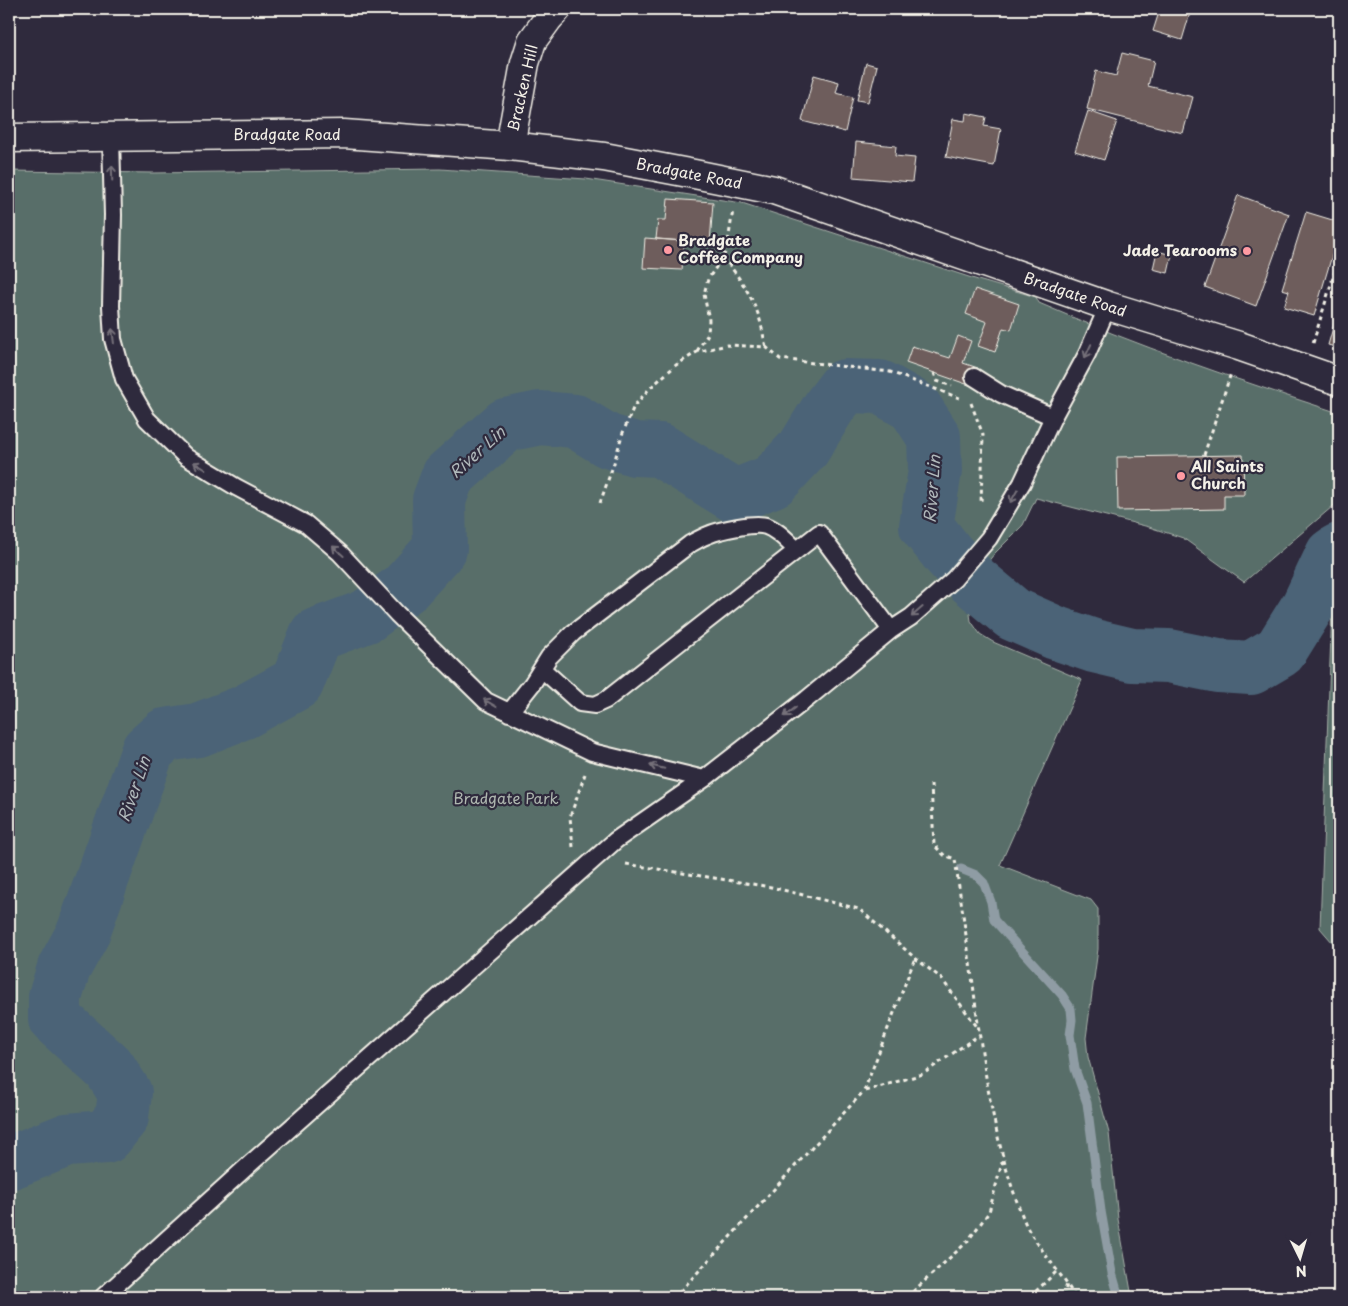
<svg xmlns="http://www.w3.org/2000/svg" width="1348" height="1306" font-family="'Playpen Sans',sans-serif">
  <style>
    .green { fill: #586e69; stroke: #a6b0a8 }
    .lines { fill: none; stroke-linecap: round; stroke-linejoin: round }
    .stream { stroke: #8f9ca4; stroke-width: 9 }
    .river { stroke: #4c6477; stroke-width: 54 }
    .building { fill: #6e5d5b; stroke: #f4f1e8 }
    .service-casing { stroke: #f4f1e8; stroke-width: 20 }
    .minor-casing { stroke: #f4f1e8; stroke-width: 31 }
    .tertiary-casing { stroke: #f4f1e8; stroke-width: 31 }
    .path { stroke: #f4f1e8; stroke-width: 3; stroke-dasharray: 4 4; stroke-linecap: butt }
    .service { stroke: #2f2a3d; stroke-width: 16 }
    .minor { stroke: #2f2a3d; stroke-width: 28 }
    .tertiary { stroke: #2f2a3d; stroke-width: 28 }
    .oneway { stroke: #747079 }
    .poi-dot { fill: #ff9aa2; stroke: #2f2a3d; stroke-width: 2 }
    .labels { text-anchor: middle; stroke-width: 4.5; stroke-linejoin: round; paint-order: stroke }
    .street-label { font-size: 15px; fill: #f4f1e8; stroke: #2f2a3d }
    .poi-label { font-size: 15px; font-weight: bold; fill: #f4f1e8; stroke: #2f2a3d; text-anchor: start }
    .park-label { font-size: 15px; fill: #aeb6af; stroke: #2f2a3d }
    .water-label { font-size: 16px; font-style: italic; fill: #b1b9bb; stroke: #2f2a3d }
  </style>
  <rect width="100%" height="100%" fill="#2f2a3d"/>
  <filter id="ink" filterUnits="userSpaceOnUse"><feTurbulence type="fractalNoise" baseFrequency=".02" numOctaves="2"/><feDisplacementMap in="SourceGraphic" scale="10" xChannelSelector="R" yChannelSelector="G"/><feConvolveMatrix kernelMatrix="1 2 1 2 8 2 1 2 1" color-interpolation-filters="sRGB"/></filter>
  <g filter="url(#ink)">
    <path class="green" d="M440,169L586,179L742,203L978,280L1036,297L1039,303C1137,346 1238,380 1339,413V501L1244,582L1183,538L1149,527L1036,498L1023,525L995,553L970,584L967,593L971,621L980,634L993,642L1082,680L1000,865L1091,900L1098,909V949L1086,1038L1088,1057L1109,1133L1118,1219L1132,1297H9V171L153,173Z
      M1339,573V950L1320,928L1333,581Z"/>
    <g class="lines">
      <path class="stream" d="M961,869L976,875L984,883L991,902L994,920L1062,995L1071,1009L1072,1020L1070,1035L1075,1069L1087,1103L1101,1211L1112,1273L1119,1297"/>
      <path class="river" d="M9,1163L67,1140L106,1137L122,1117L125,1093L110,1069L55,1019V997L64,968L83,933L148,750L165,735L198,730L244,712L297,683L316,635L367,616L405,588L440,549L439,500L448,476L506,425L540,418L575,421L608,441L635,449L660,450L735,496L773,481L804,448L829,407L845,386L880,387L914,406L934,437L935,471L926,526L948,554L970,578L1013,614L1056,633L1094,646L1132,655L1169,656L1218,666L1251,668L1280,651L1308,606L1332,555L1339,550"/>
    </g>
    <path class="building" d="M1160,9H1176L1190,13L1182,40L1153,31Z
      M1122,53L1154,61L1148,86L1193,97L1183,133L1087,109L1096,71L1116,76Z
      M866,63L877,66L868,102L857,100Z
      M814,75L839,82L836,93L853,97L845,132L802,121Z
      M1088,111L1117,121L1104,160L1075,151Z
      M966,113L986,117L984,126L1001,129L994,166L946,157L953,119L965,121Z
      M856,142L896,146L895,156L915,158L912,182L853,177Z
      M1238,195L1289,214L1256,306L1205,287Z
      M668,199L713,202L710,243L656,239L658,220H666Z
      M1306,212L1339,222V232L1314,316L1284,307L1289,291L1282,289Z
      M645,238L684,241L682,270L643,268Z
      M1157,251L1172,255L1168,273L1153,269Z
      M975,289L1019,304L1011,330L1003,328L995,352L978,346L987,322L966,314Z
      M1335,321L1339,322V348L1328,345Z
      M958,336L971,341L963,363L978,368L972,386L906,363L912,346L950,358Z
      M1243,455L1244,495H1224V509L1118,511L1117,457Z"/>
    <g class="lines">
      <defs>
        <path id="service" d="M111,136L113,215L111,306L113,339L124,379L147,419L186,457L236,487L306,524L340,553L397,614L486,701L592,752L704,779
          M974,377L1001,394L1053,417
          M542,669L580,703L595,705L606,700L819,533L891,630
          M509,713L532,684L549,657L573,633L690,544C696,541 702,537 708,535C719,530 756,522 766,526C778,530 788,542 797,550
          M103,1297L251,1163L616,840L704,779L807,699L891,630L911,617L954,579L989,538L1022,483L1053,417L1087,354L1108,306"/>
        <path id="minor" d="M510,146L525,63L532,41L548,19L557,9"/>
        <path id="tertiary" d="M9,138L344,134L510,146L604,157L694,174L774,190L1108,306L1239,346L1339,381"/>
      </defs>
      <use href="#service" class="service-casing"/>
      <use href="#minor" class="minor-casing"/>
      <use href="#tertiary" class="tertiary-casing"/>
      <path class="path" d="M723,257C739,277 755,299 761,324C763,332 764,340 766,347
        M1313,343L1339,258
        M697,351L708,334L709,320L704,294L708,279L723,257L727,248L733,210
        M934,373L937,381L952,386
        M971,403L983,435L981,504
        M1204,455L1231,373
        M600,503L614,463L622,435L634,406L649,389L676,365L697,352L727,345L766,347L780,359L890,372L962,399
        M931,784L934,845L944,855L955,859C961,901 967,942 973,984C983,1065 994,1148 1026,1225C1029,1232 1034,1238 1038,1244C1050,1262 1064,1278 1075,1297
        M573,847L570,817L585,774
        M626,864L771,887L859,909L915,958L941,978L978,1028
        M865,1091L923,1074L979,1035
        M675,1297L864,1091L915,958
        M907,1297L967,1242L989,1212L1003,1159
        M1030,1297L1057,1271
        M1064,1297L1067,1283"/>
      <use href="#service" class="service"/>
      <use href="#minor" class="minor"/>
      <use href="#tertiary" class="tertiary"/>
    </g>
    <defs><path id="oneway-shaft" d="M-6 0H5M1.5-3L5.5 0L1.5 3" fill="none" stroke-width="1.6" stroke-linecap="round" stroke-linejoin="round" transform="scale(1.25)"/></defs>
    <g class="oneway">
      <use href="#oneway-shaft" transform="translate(112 173) rotate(-92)"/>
      <use href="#oneway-shaft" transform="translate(113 336) rotate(-97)"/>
      <use href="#oneway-shaft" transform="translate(1088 351) rotate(115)"/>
      <use href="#oneway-shaft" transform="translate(200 466) rotate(-148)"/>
      <use href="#oneway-shaft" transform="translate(1014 496) rotate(120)"/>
      <use href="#oneway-shaft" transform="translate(338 551) rotate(-138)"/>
      <use href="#oneway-shaft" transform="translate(917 612) rotate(139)"/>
      <use href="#oneway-shaft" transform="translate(490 703) rotate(-149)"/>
      <use href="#oneway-shaft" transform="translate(790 712) rotate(142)"/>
      <use href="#oneway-shaft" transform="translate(657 767) rotate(-167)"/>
    </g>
  </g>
  <g class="poi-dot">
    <circle cx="668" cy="250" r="5"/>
    <circle cx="1247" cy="251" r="5"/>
    <circle cx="1181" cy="476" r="5"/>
  </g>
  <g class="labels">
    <g class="street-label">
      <text transform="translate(523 88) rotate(-77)" y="5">Bracken Hill</text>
      <text x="287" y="140">Bradgate Road</text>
      <text transform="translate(689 174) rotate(11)" y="5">Bradgate Road</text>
      <text transform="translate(1075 295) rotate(19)" y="5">Bradgate Road</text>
    </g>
    <g class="poi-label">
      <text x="678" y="246">Bradgate<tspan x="678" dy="17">Coffee Company</tspan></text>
      <text x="1237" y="256" text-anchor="end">Jade Tearooms</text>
      <text x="1191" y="472">All Saints<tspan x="1191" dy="17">Church</tspan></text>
    </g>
    <g class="park-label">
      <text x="506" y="804">Bradgate Park</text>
    </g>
    <g class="water-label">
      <text transform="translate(477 452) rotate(-42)" y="6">River Lin</text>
      <text transform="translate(932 489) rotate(-86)" y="6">River Lin</text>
      <text transform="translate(134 789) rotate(-71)" y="6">River Lin</text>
    </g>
  </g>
  <rect width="1348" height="1306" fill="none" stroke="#2f2a3d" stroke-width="30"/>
  <rect x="15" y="15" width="1318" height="1276" fill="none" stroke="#f4f1e8" stroke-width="2" filter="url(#ink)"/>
  <g transform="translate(1300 1258) rotate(175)" stroke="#2f2a3d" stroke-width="4" paint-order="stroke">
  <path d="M0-4L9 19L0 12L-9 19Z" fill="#f4f1e8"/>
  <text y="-8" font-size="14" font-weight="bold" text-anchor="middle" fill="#f4f1e8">N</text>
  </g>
</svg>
